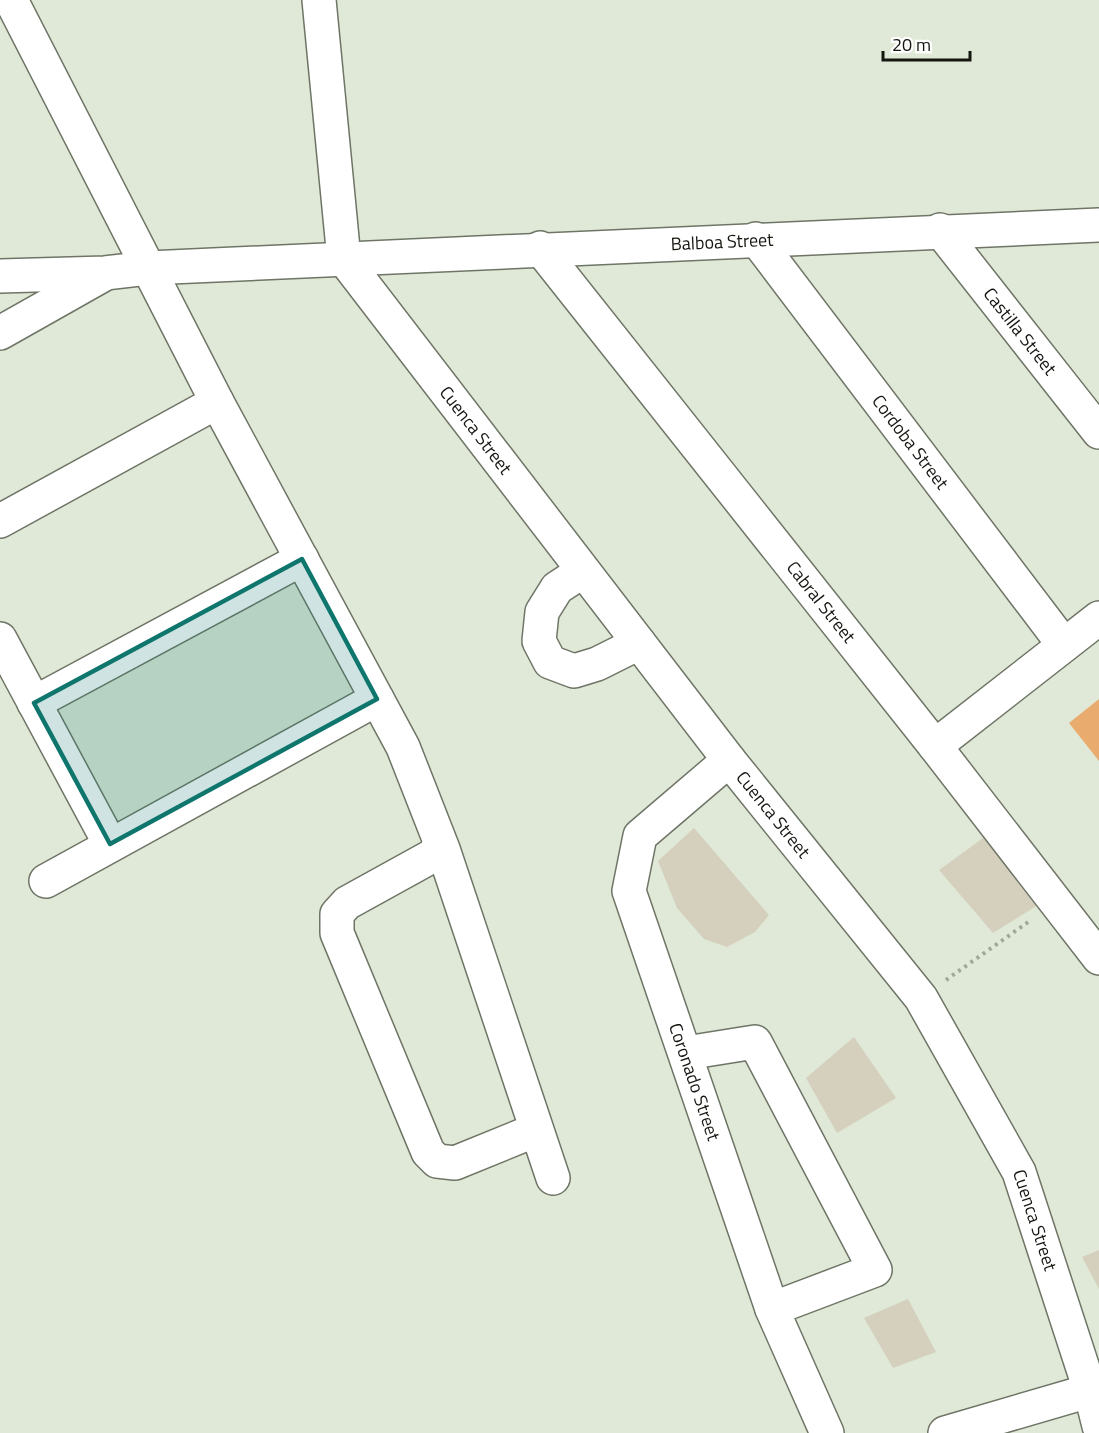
<svg xmlns="http://www.w3.org/2000/svg" width="1099" height="1433" font-family="'Titillium Web',sans-serif">
  <style>
    .green { fill: #e9ac6e }
    .building { fill: #d4d0bd }
    .lines { fill: none; stroke-linecap: round; stroke-linejoin: round }
    .minor-casing { stroke: #6e7566; stroke-width: 36 }
    .path { stroke: #a1a89a; stroke-width: 4; stroke-dasharray: 3 4.5; stroke-linecap: butt }
    .minor { stroke: #fff; stroke-width: 33 }
    .marked { fill: #0f766e; fill-opacity: 0.2; stroke: #0f766e; stroke-width: 4.5; stroke-linejoin: round }
    .labels { text-anchor: middle; stroke-width: 4.5; stroke-linejoin: round; paint-order: stroke }
    .street-label { font-size: 18px; fill: #141710; stroke: #fff }
  </style>
  <rect width="100%" height="100%" fill="#e0e9d7"/>
  <path class="green" d="M1099,699V761L1069,723Z"/>
  <path class="building" d="M694,828L769,915L755,932L727,947L704,939L677,908L658,861Z
    M990,833L1041,903L993,933L939,870Z
    M854,1037L896,1098L837,1133L806,1078Z
    M1099,1250V1289L1082,1257Z
    M908,1299L936,1352L893,1368L864,1318Z"/>
  <g class="lines">
    <defs>
      <g id="minor">
        <path d="M11,0L217,402L403,747L443,849L553,1178"/>
        <path d="M319,0L344,259"/>
        <path id="s1" d="M940,230L1099,432"/>
        <path id="s2" d="M756,239L1064,645"/>
        <path id="s3" d="M540,248L935,746L1099,958"/>
        <path id="s4" d="M344,259L729,760L921,998L1019,1172L1090,1390L1099,1426"/>
        <path id="s5" d="M0,276L105,273L148,268L1099,225"/>
        <path d="M0,333L101,276"/>
        <path d="M0,521L217,402"/>
        <path d="M583,571L557,588L542,612L539,641L550,662L574,671L597,664L639,643"/>
        <path d="M0,639L110,844"/>
        <path d="M34,703L302,559"/>
        <path d="M935,746L1099,618"/>
        <path id="s6" d="M729,760L640,836L629,891L772,1309L827,1433"/>
        <path d="M440,844L434,855L347,903L337,914V933L428,1152L437,1161L455,1163L536,1130"/>
        <path d="M46,881L377,699"/>
        <path d="M686,1053L755,1042L875,1270L772,1309"/>
        <path d="M945,1433L1099,1388"/>
      </g>
    </defs>
    <use href="#minor" class="minor-casing"/>
    <path class="path" d="M946,980L1031,920"/>
    <use href="#minor" class="minor"/>
  </g>
  <path class="marked" d="M302,559L377,699L110,844L34,703Z"/>
  <g class="labels">
    <g class="street-label">
      <text dy="6" stroke="none"><textPath href="#s5" startOffset="723">Balboa Street</textPath></text>
      <text dy="6" stroke="none"><textPath href="#s1" startOffset="129">Castilla Street</textPath></text>
      <text dy="6" stroke="none"><textPath href="#s4" startOffset="216">Cuenca Street</textPath></text>
      <text dy="6" stroke="none"><textPath href="#s2" startOffset="255">Cordoba Street</textPath></text>
      <text dy="6" stroke="none"><textPath href="#s3" startOffset="452">Cabral Street</textPath></text>
      <text dy="6" stroke="none"><textPath href="#s4" startOffset="702">Cuenca Street</textPath></text>
      <text dy="6" stroke="none"><textPath href="#s6" startOffset="375">Coronado Street</textPath></text>
      <text dy="6" stroke="none"><textPath href="#s4" startOffset="1188">Cuenca Street</textPath></text>
    </g>
  </g>
  <path d="M883 51v9h87v-9" fill="none" stroke="#141710" stroke-width="3"/>
  <text x="892" y="51" font-size="18" fill="#141710" stroke="#ffffff" stroke-width="4.5" paint-order="stroke">20 m</text>
</svg>
